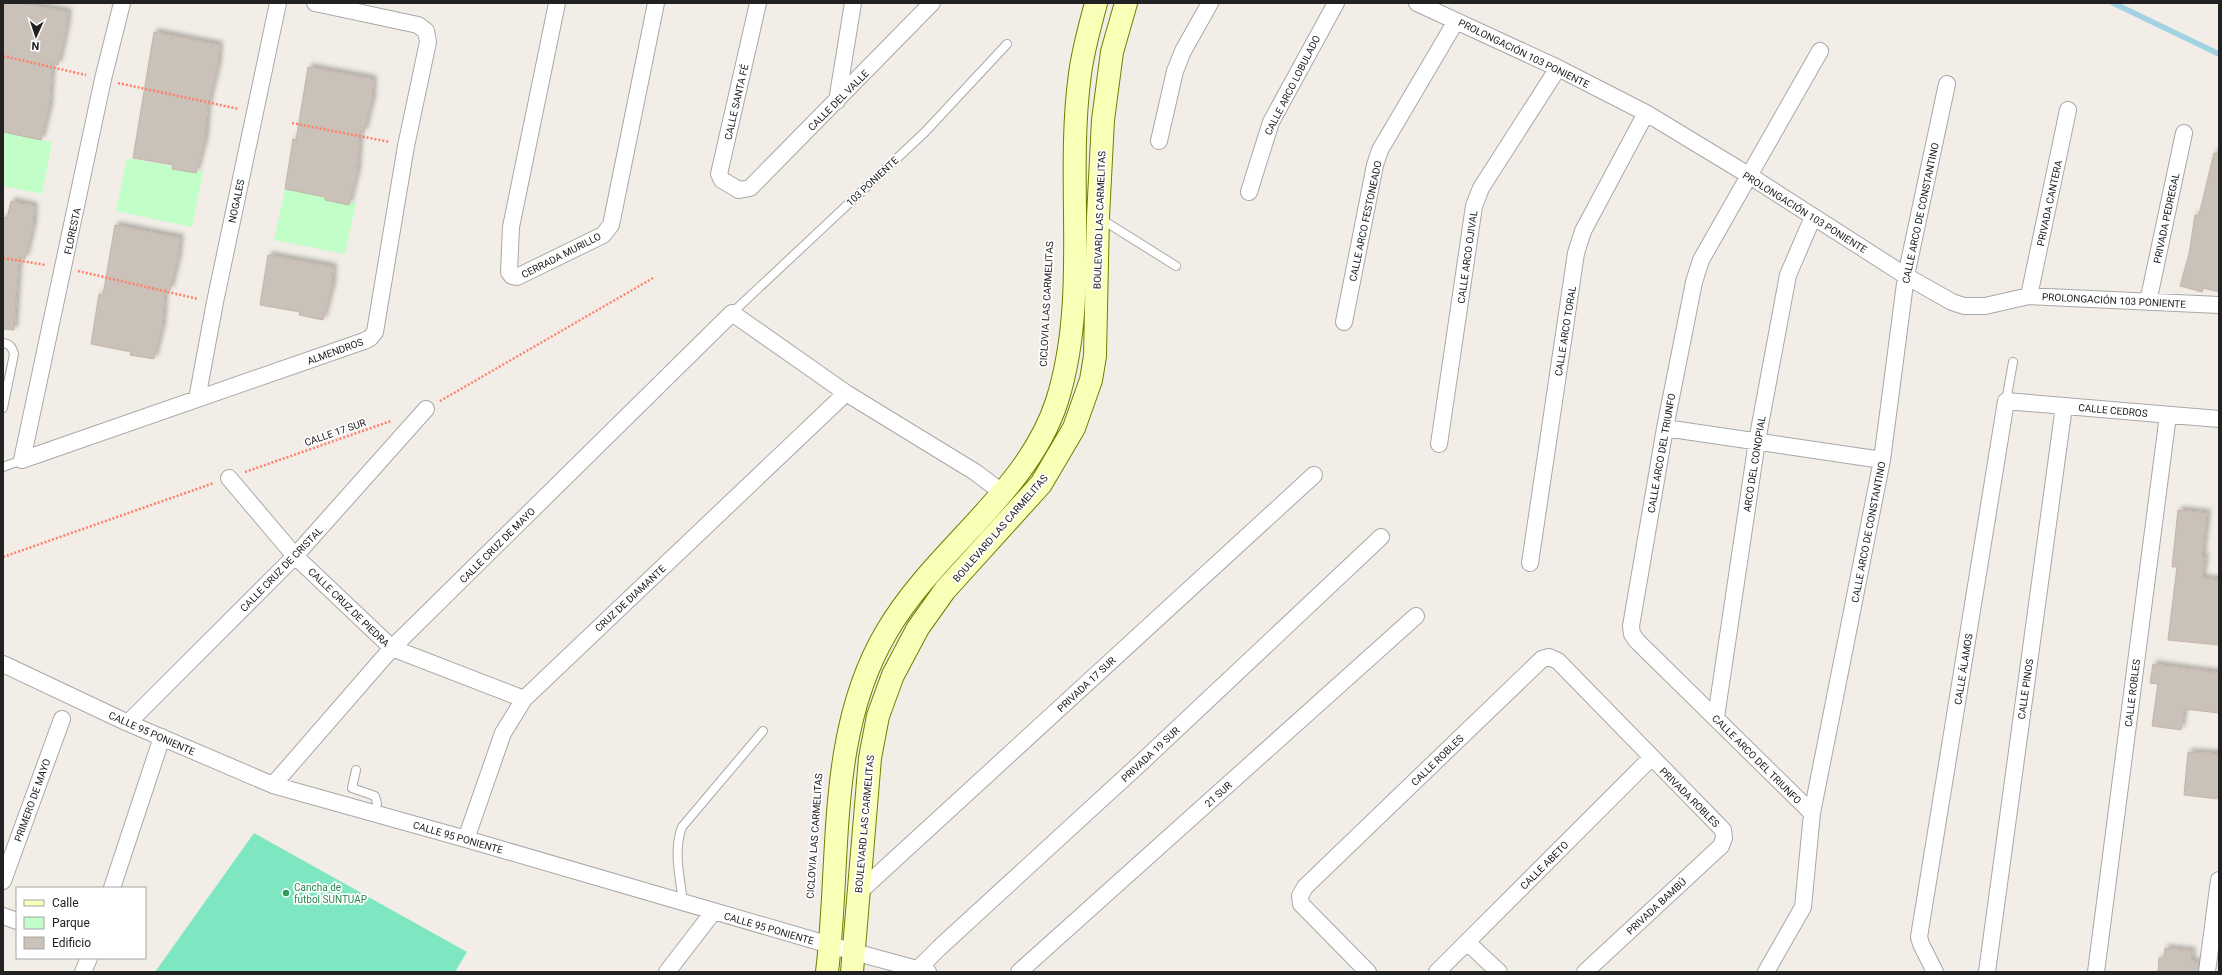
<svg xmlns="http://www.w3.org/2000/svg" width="2222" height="975" font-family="Roboto,sans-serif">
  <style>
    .park { fill: #c1fec8 }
    .pitch { fill: #7ee7c2 }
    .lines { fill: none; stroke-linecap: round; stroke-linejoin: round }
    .stream { stroke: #a3d3e3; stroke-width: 5.5 }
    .building { fill: #cac1b9; stroke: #c5b5a7; filter: url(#shadow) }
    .service-casing { stroke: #a8a8a8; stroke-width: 10 }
    .minor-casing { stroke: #a8a8a8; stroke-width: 18 }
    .secondary-casing { stroke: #6d7f00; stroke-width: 24 }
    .path { stroke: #ff7f6a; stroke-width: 2.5; stroke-dasharray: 2 2; stroke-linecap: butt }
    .service { stroke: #fff; stroke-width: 8 }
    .minor { stroke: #fff; stroke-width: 16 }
    .secondary { stroke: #f9ffb7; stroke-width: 22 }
    .leisure-dot { fill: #2e9e5b; stroke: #fff; stroke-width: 1.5 }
    .labels { text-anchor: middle; stroke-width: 3.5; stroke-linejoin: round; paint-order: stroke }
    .street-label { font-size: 10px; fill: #212121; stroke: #fff }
    .leisure-label { font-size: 10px; fill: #27864d; stroke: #fff; text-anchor: start }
  </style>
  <defs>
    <filter id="shadow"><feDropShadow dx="3.5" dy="-3.5" stdDeviation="2" flood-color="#0004"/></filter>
  </defs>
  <rect width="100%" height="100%" fill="#f2eee7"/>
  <path class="park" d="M3,131L52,142L42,194L3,186Z
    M127,158L203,172L192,227L116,211Z
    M285,189L356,203L345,254L274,240Z"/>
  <path class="pitch" d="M254,833L467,952L455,972H155Z"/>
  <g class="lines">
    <path class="stream" d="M2113,3L2219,54"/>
  </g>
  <path class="building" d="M3,3H21L68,12L66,30L58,65L52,63L49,108L41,140L3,132Z
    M154,32L219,45L218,64L207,110L205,139L196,173L172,169L173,165L133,158Z
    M308,67L373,79L372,100L364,132L360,131L357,172L349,205L325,200V197L285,189L293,139L296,140Z
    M2214,153H2219V292L2203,288L2202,292L2180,286L2189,254L2195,215H2199Z
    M11,201L34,206L33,226L25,259L19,257L14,330L3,329V217L7,218Z
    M115,225L180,238L178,258L170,290L165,289L162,327L154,359L130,355L131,352L91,344L99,294L103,295Z
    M268,255L333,267L332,286L323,320L299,315L300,312L260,305Z
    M2178,510L2207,513L2202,557H2205L2202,578L2219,580V645L2168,640L2177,567H2172Z
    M2153,664L2219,673V713L2184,709L2181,730L2152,726L2158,684L2150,683Z
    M2188,752L2219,754V799L2184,795Z
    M2165,948L2192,951L2191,961L2199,962L2198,972H2158L2159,958H2164Z"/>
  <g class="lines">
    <defs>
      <path id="service" d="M1101,219L1176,266
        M732,313L925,132L1007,44
        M3,343C10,344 12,347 14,354L3,408
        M2006,401L2013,362
        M3,467L22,460
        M356,770L352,788L375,796L377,803L375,813
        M683,902C680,877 673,851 682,827L763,731"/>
      <path id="minor" d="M557,3L511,227L509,272L512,276L517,277L603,235L611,225L656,3
        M758,3L719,174L722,180L739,190L750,188L932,3
        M1417,3L1558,68L1646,113L1750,176L1906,276L1952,302L1964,306H1985L2029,296L2219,305
        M837,101L853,3
        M1159,141L1175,71L1183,51L1210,3
        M1249,192L1271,122L1336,3
        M2029,296L2068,110
        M2148,302L2184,133
        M1344,322L1375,165L1380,150L1456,21
        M197,399L215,302L278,3
        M1665,428L1882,460
        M1439,444L1474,206L1481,188L1558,68
        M22,460L364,341L370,338L375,332L406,146L428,42L426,31L418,25L315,3
        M22,460L103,79L122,3
        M229,478L295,556L392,648L524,699
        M1530,563L1576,253L1583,231L1646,113
        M3,664L128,723L273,785L466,839L854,952L928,972
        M1716,717L1757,441L1788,275L1813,217
        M128,723L295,556L426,409
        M273,785L392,648L732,313L846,393L975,472L1003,493
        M1812,813L1637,641L1632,634L1631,626L1665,428L1694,282L1701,260L1820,51
        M466,839L503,733L524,699L846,393
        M3,881L62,719
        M112,888L162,737
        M857,894L1314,475
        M3,916L17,921
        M1467,942L1499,972
        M83,972L89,958
        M667,972L714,911
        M915,972L939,948L1145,759L1381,537
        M1019,972L1416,616
        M1368,972L1301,904L1300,896L1305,887L1542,659L1549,657L1558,661L1723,830L1724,838L1721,846L1585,972
        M1437,972L1651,758
        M1766,972L1803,907L1812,813L1882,460L1906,276L1947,84
        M1935,972L1921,944L1919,937L2006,401L2219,419
        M1987,972L2064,406
        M2096,972L2168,415
        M2207,972L2219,880"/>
      <path id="secondary" d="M827,972C841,859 826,733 887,631C935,549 1028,492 1057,401C1090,296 1065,183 1080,74C1083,50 1090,26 1096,3
        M852,972L870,758L878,716L893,675L918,628L945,590L1041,484L1074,428L1091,380L1095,356L1098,217L1103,120L1112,52L1126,3"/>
    </defs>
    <use href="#service" class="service-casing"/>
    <use href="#minor" class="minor-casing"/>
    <use href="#secondary" class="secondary-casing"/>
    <path class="path" d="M3,56L86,75
      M118,83L239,109
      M292,123L390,142
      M3,258L46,265
      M78,271L198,299
      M440,401L653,278
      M245,472L391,421
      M3,557L214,483"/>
    <use href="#service" class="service"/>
    <use href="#minor" class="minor"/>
    <use href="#secondary" class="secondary"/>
  </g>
  <circle class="leisure-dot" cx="286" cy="893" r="4"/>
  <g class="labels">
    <g class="street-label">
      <text transform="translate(1524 53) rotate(26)" y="4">PROLONGACIÓN 103 PONIENTE</text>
      <text transform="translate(1292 85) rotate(-63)" y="4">CALLE ARCO LOBULADO</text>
      <text transform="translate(838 100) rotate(-45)" y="4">CALLE DEL VALLE</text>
      <text transform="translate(736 102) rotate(-77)" y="4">CALLE SANTA FÉ</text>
      <text transform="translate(872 181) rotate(-43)" y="4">103 PONIENTE</text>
      <text transform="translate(236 201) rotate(-78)" y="4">NOGALES</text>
      <text transform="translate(2049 203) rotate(-78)" y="4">PRIVADA CANTERA</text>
      <text transform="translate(1805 212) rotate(32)" y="4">PROLONGACIÓN 103 PONIENTE</text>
      <text transform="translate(1920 213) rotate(-78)" y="4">CALLE ARCO DE CONSTANTINO</text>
      <text transform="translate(2166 218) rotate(-78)" y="4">PRIVADA PEDREGAL</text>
      <text transform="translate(1099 220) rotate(-88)" y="4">BOULEVARD LAS CARMELITAS</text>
      <text transform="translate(1365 221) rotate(-78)" y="4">CALLE ARCO FESTONEADO</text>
      <text transform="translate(72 231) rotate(-78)" y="4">FLORESTA</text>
      <text transform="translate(561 255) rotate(-27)" y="4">CERRADA MURILLO</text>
      <text transform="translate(1467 257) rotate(-82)" y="4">CALLE ARCO OJIVAL</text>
      <text transform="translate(2114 300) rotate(3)" y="4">PROLONGACIÓN 103 PONIENTE</text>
      <text transform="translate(1046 304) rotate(-87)" y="4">CICLOVIA LAS CARMELITAS</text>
      <text transform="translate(1565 331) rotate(-81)" y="4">CALLE ARCO TORAL</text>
      <text transform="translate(335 351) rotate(-20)" y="4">ALMENDROS</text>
      <text transform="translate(2113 410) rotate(5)" y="4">CALLE CEDROS</text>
      <text transform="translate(335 432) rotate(-19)" y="4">CALLE 17 SUR</text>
      <text transform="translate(1661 453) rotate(-80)" y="4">CALLE ARCO DEL TRIUNFO</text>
      <text transform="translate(1754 464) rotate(-81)" y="4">ARCO DEL CONOPIAL</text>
      <text transform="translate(1000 528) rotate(-49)" y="4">BOULEVARD LAS CARMELITAS</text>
      <text transform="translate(1868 532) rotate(-79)" y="4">CALLE ARCO DE CONSTANTINO</text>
      <text transform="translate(497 545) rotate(-45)" y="4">CALLE CRUZ DE MAYO</text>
      <text transform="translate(281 569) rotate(-46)" y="4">CALLE CRUZ DE CRISTAL</text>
      <text transform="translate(630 598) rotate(-43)" y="4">CRUZ DE DIAMANTE</text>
      <text transform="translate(349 607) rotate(44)" y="4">CALLE CRUZ DE PIEDRA</text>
      <text transform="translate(1963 669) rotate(-81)" y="4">CALLE ÁLAMOS</text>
      <text transform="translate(1086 684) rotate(-43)" y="4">PRIVADA 17 SUR</text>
      <text transform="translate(2025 689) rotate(-82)" y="4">CALLE PINOS</text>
      <text transform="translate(2132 693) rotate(-83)" y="4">CALLE ROBLES</text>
      <text transform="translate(152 733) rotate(24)" y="4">CALLE 95 PONIENTE</text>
      <text transform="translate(1150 754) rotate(-43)" y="4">PRIVADA 19 SUR</text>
      <text transform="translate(1757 759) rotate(45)" y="4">CALLE ARCO DEL TRIUNFO</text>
      <text transform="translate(1437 760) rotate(-44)" y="4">CALLE ROBLES</text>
      <text transform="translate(1218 794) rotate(-42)" y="4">21 SUR</text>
      <text transform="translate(1690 797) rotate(45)" y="4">PRIVADA ROBLES</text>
      <text transform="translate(32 800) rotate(-70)" y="4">PRIMERO DE MAYO</text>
      <text transform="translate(864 824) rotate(-85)" y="4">BOULEVARD LAS CARMELITAS</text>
      <text transform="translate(814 836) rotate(-86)" y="4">CICLOVIA LAS CARMELITAS</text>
      <text transform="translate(458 837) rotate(16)" y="4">CALLE 95 PONIENTE</text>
      <text transform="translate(1544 865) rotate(-45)" y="4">CALLE ABETO</text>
      <text transform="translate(1656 906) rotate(-43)" y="4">PRIVADA BAMBÚ</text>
      <text transform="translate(769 928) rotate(16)" y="4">CALLE 95 PONIENTE</text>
    </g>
    <g class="leisure-label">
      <text x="294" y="891">Cancha de<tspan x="294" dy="12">futbol SUNTUAP</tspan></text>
    </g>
  </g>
  <rect width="2222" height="975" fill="none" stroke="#212121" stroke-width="8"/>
  <rect x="16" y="887" width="130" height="72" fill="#ffffff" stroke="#a6a6a6"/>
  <rect x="24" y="900" width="20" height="6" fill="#f9ffb7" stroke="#a6a6a6"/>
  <text x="52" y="907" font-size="12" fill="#212121">Calle</text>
  <rect x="24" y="917" width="20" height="12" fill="#c1fec8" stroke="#a6a6a6"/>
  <text x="52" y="927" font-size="12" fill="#212121">Parque</text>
  <rect x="24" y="937" width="20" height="12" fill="#cac1b9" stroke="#a6a6a6"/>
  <text x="52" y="947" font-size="12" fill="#212121">Edificio</text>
  <g transform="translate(36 36) rotate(183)" stroke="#ffffff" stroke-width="3" paint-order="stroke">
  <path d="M0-3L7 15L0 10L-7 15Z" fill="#212121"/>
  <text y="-6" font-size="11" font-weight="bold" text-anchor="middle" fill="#212121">N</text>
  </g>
</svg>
